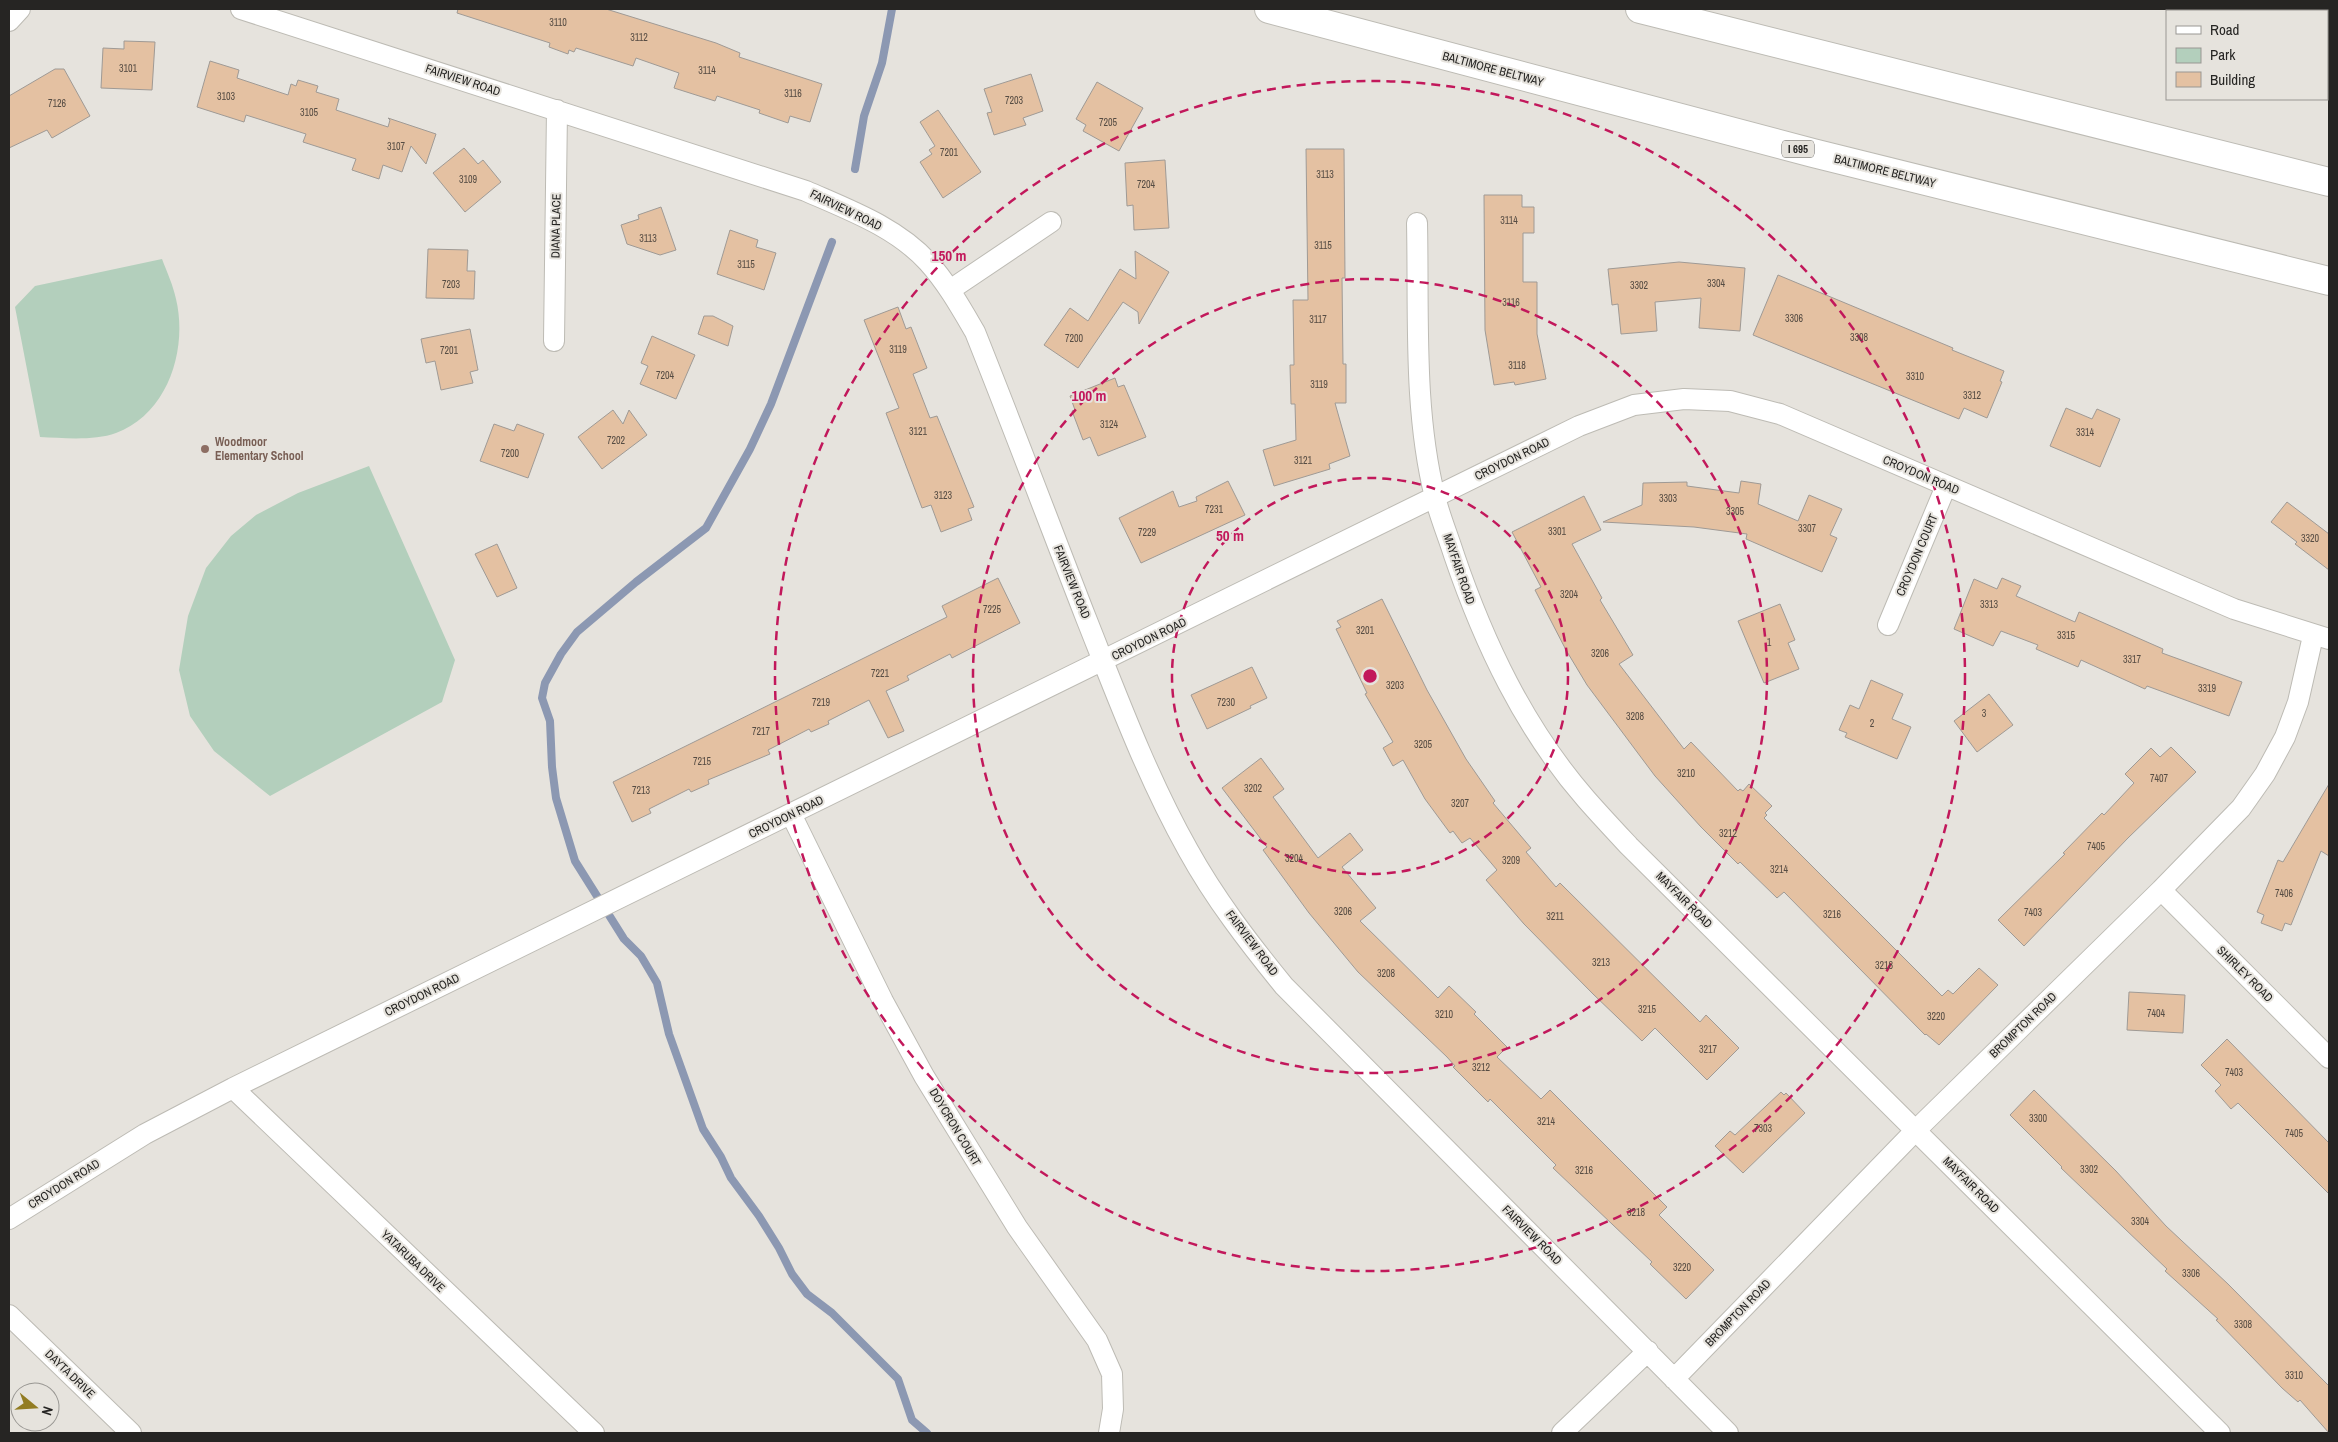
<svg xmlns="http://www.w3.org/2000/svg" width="2338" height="1442" font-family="'Archivo Narrow',sans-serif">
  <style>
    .green { fill: #b3cfbc }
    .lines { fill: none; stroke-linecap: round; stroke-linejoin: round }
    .stream { stroke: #8c98b2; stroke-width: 8 }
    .building { fill: #e4c1a2; stroke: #9f9a95 }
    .street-casing { stroke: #bdbbb4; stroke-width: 22 }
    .highway-casing { stroke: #bdbbb4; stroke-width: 30 }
    .street { stroke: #fff; stroke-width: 20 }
    .highway { stroke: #fff; stroke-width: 28 }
    .ring { fill: none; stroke: #c2185b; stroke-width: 2.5; stroke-dasharray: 9 6 }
    .education-dot { fill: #8d6e63; stroke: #e6e3dd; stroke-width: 2 }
    .labels { text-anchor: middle; stroke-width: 4; stroke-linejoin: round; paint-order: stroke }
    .number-label { font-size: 10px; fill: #564c43 }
    .shield { fill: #e6e3dd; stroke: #605e5b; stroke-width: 1 }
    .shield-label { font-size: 11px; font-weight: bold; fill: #262523 }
    .street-label { font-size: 12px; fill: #262523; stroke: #e6e3dd }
    .education-label { font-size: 12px; font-weight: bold; fill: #785e54; stroke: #e6e3dd; text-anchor: start }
    .centre { fill: #c2185b; stroke: #e6e3dd; stroke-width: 2.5 }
    .ring-label { font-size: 15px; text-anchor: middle; font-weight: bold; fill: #c2185b; stroke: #e6e3dd; stroke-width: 4; stroke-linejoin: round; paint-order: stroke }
  </style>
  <rect width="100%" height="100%" fill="#e6e3dd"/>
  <path class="green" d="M162,259C167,272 173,285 176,299C188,349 168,414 116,433C94,441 63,438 40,437L15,307L35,286Z
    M369,466L455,660L442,702L270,796L214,751L190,716L179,670L188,616L206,568L231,536L256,515L298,493Z"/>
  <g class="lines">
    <path class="stream" d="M855,169L864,116L882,63L892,9
      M832,242L771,404L750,449L706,528L636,582L577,632L561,654L545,683L542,698L550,721L552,767L556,798L575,861L624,939L641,956L657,983L669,1034L703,1129L721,1157L731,1178L759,1216L779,1248L792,1274L807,1294L832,1313L898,1379L912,1420L927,1433"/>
  </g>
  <path class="building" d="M458,9H606L716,43L740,53L739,57L822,84L810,122L790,116L788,123L759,113L760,110L717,96L715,101L674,88L679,73L636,58L633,66L576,48L574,52L569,50L568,54L549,47L550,43L457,13Z
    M124,41L155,42L152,90L101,88L103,48L124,49Z
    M210,61L239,70L237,78L288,95L291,84L296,86L298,80L318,86L316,92L339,99L336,110L388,127L390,120L388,118L436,134L426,164L411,146L402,172L383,165L379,179L352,170L356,159L303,142L306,134L246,115L244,122L197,107Z
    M55,69H64L90,116L52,138L47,130L9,148V96Z
    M1031,74L1043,111L1023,118L1026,125L994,135L987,113L992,112L984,89Z
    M1097,82L1143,108L1119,151L1083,131L1086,125L1076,119Z
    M938,110L981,172L943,198L920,162L932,154L929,150L935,146L920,122Z
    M464,148L478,164L483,160L501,182L465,212L433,173Z
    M1306,149H1344L1345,278H1342L1343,364H1346V403H1335L1350,456L1329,464L1330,469L1274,486L1263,450L1296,440L1295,404H1291L1290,365H1294L1293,300H1308Z
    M1165,160L1169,228L1134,230L1133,205L1127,206L1125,163Z
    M1484,195H1522V207H1534V233H1523V282H1537V334L1546,379L1515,385L1514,382L1494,385L1485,330Z
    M661,207L676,250L660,255L627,244L621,225L639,219L638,215Z
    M730,230L758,240L756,247L776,253L764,290L717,274Z
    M428,249L468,250L467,271H475L474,299L426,298Z
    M1135,251L1169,272L1139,324L1138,312L1123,302L1078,368L1044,345L1070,308L1088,321L1120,269L1136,279Z
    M1679,262L1745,268L1740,331L1699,328L1701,298L1655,302L1657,331L1621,334L1618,304L1612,305L1608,269Z
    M1778,275L1953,348L1952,350L2004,371L2000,381L2002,382L1987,418L1964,408L1959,419L1753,335Z
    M898,307L906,329L911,327L927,368L913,374L930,418L937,416L974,507L968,509L972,520L941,532L931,505L922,508L886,413L899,408L864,320Z
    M704,316H713L733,326L728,346L698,334Z
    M470,329L478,370L470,372L473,383L441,390L435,361L426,363L421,339Z
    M652,336L695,355L676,399L640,384L648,366L641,363Z
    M1115,378L1118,387L1124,385L1146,437L1098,456L1090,437L1083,440L1072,411L1075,410L1070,396Z
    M2066,408L2092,419L2097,409L2120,419L2100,467L2050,446Z
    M613,410L623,424L629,410L647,435L602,469L578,437Z
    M494,424L514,431L517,424L544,434L528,478L480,461Z
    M1228,481L1245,515L1141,563L1119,518L1173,491L1179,507L1197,501L1196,497Z
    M1741,481L1761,484L1758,504L1798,521L1809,495L1842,509L1830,535L1837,538L1822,572L1746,539L1747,534L1694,527L1603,522L1642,505L1643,483L1687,482V486L1739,493Z
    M1584,496L1601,530L1572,544L1602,598L1600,600L1633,655L1619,664L1684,749L1691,742L1738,791L1740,789L1743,791L1749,784L1772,806L1765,813L1767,815L1764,818L1942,996L1948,990L1953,994L1979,968L1998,985L1939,1045L1926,1034L1925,1035L1784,892L1777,898L1740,862L1738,864L1701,827L1655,776L1587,685L1566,650L1535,590L1541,587L1512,532Z
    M2287,502L2329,534V570L2295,544L2297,542L2271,522Z
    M497,544L517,588L497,597L475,554Z
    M998,578L1020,623L952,658L950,654L907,676L909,680L886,691L904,731L888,738L869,700L828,721L829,724L811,732L809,729L768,750L770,754L708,780L709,784L691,792L689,789L649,809L651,813L632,822L613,782L947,617L942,606Z
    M2002,578L2021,586L2016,596L2075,622L2079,612L2163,649L2162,653L2242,682L2229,716L2147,686L2145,689L2081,660L2078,667L2036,649L2038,645L2001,631L1993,646L1954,629L1974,579L1997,589Z
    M1382,599L1427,690L1466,759L1495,801L1493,803L1531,848L1526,852L1556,887L1560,883L1700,1022L1706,1015L1739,1048L1707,1080L1655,1028L1642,1041L1593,994L1524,924L1486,880L1497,870L1470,838L1462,843L1453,831L1450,833L1425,799L1403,760L1393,766L1383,748L1393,742L1365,694L1367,693L1336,629L1341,627L1337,621Z
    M1780,604L1795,640L1788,643L1799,669L1764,683L1738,621Z
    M1252,667L1267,698L1250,706L1251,708L1207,729L1191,695Z
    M1871,680L1903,694L1892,719L1911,727L1897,759L1845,737L1847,733L1839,730L1850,705L1859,709Z
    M1989,694L2013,725L1977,752L1954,721Z
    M2171,747L2196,772L2128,838L2024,946L1998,920L2065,854L2063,853L2102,813L2104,815L2134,783L2125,774L2151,748L2160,757Z
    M1261,758L1284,789L1273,797L1318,858L1350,833L1363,850L1342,867L1376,908L1360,921L1438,998L1449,986L1476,1012L1474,1014L1507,1047L1497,1057L1541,1099L1550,1090L1667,1207L1659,1215L1714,1270L1686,1299L1650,1264L1652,1262L1553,1168L1556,1165L1490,1099L1488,1102L1453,1067L1455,1066L1447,1057L1358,972L1309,913L1263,850L1267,847L1222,788Z
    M2329,784V856L2321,851L2291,925L2285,923L2282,931L2261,923L2264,915L2257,912L2278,860L2283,862Z
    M2129,992L2185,995L2183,1033L2127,1030Z
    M2227,1039L2329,1143V1194L2238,1103L2231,1109L2215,1091L2221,1085L2201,1065Z
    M2034,1090L2116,1171L2166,1226L2228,1284L2329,1386V1433L2300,1400L2298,1402L2282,1388L2216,1320L2218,1319L2165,1271L2167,1269L2061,1168L2062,1167L2010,1115Z
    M1781,1092L1784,1095L1786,1093L1805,1113L1743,1173L1715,1146L1730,1131L1735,1135Z"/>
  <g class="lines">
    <defs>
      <path id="street" d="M241,9L806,191C849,210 896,227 928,262C947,283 961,308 975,332C1013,427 1049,523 1086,618C1117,696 1147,777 1188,850C1215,899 1249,943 1284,986L1728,1433
        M9,21L20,9
        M1417,223C1419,313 1413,409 1435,497C1440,517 1448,536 1454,555C1484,643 1524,728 1586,799C1600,815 1615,831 1629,846L2220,1433
        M950,290L1051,222
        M554,341L557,110
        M1888,625L1946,486
        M791,814L883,1001L924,1076L1017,1227L1097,1340L1112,1374L1113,1409L1109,1433
        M2161,890L2329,1058
        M233,1088L594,1433
        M9,1219L145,1134L233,1088L1579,426L1634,405L1684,399L1730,401L1780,414L2234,609L2329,639
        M9,1315L131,1433
        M1674,1379L1916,1130L2161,890L2241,808L2265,774L2285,737L2298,702L2313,636
        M1562,1433L1648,1351"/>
      <path id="highway" d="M1269,9L1813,153L2329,281
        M1640,9L2329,182"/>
    </defs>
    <use href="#street" class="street-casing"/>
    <use href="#highway" class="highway-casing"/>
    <use href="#street" class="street"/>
    <use href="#highway" class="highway"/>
  </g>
  <g class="ring">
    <circle cx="1370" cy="676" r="198"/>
    <circle cx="1370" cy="676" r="397"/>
    <circle cx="1370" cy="676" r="595"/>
  </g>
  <circle class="education-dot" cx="205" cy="449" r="5"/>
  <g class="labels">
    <g class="number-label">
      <text x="558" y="26">3110</text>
      <text x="639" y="41">3112</text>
      <text x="128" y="72">3101</text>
      <text x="707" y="74">3114</text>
      <text x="793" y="97">3116</text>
      <text x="226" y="100">3103</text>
      <text x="1014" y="104">7203</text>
      <text x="57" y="107">7126</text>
      <text x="309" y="116">3105</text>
      <text x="1108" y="126">7205</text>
      <text x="396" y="150">3107</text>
      <text x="949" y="156">7201</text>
      <text x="1325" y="178">3113</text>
      <text x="468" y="183">3109</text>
      <text x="1146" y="188">7204</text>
      <text x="1509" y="224">3114</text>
      <text x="648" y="242">3113</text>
      <text x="1323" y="249">3115</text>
      <text x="746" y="268">3115</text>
      <text x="1716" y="287">3304</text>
      <text x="451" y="288">7203</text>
      <text x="1639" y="289">3302</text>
      <text x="1511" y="306">3116</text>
      <text x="1794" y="322">3306</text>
      <text x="1318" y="323">3117</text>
      <text x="1859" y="341">3308</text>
      <text x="1074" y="342">7200</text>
      <text x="898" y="353">3119</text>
      <text x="449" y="354">7201</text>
      <text x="1517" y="369">3118</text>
      <text x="665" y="379">7204</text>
      <text x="1915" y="380">3310</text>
      <text x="1319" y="388">3119</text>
      <text x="1972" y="399">3312</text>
      <text x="1109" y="428">3124</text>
      <text x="918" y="435">3121</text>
      <text x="2085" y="436">3314</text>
      <text x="616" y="444">7202</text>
      <text x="510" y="457">7200</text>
      <text x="1303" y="464">3121</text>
      <text x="943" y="499">3123</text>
      <text x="1668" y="502">3303</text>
      <text x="1214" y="513">7231</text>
      <text x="1735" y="515">3305</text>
      <text x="1807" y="532">3307</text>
      <text x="1557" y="535">3301</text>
      <text x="1147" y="536">7229</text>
      <text x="2310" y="542">3320</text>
      <text x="1569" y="598">3204</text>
      <text x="1989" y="608">3313</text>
      <text x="992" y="613">7225</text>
      <text x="1365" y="634">3201</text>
      <text x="2066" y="639">3315</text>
      <text x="1769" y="646">1</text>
      <text x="1600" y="657">3206</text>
      <text x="2132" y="663">3317</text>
      <text x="880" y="677">7221</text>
      <text x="1395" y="689">3203</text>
      <text x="2207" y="692">3319</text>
      <text x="821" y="706">7219</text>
      <text x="1226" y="706">7230</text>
      <text x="1984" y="717">3</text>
      <text x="1635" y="720">3208</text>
      <text x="1872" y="727">2</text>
      <text x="761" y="735">7217</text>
      <text x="1423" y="748">3205</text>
      <text x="702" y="765">7215</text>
      <text x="1686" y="777">3210</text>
      <text x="2159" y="782">7407</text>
      <text x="1253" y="792">3202</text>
      <text x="641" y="794">7213</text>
      <text x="1460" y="807">3207</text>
      <text x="1728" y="837">3212</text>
      <text x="2096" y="850">7405</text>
      <text x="1294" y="862">3204</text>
      <text x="1511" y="864">3209</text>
      <text x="1779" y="873">3214</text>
      <text x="2284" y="897">7406</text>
      <text x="1343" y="915">3206</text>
      <text x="2033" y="916">7403</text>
      <text x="1832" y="918">3216</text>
      <text x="1555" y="920">3211</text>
      <text x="1601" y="966">3213</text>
      <text x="1884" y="969">3218</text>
      <text x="1386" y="977">3208</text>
      <text x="1647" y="1013">3215</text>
      <text x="2156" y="1017">7404</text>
      <text x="1444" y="1018">3210</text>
      <text x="1936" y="1020">3220</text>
      <text x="1708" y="1053">3217</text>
      <text x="1481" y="1071">3212</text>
      <text x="2234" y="1076">7403</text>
      <text x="2038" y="1122">3300</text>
      <text x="1546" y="1125">3214</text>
      <text x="1763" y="1132">7303</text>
      <text x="2294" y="1137">7405</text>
      <text x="2089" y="1173">3302</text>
      <text x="1584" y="1174">3216</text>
      <text x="1636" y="1216">3218</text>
      <text x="2140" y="1225">3304</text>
      <text x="1682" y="1271">3220</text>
      <text x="2191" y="1277">3306</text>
      <text x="2243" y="1328">3308</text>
      <text x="2294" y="1379">3310</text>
    </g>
    <rect class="shield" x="1782" y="140.5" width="32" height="17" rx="4"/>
    <g class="shield-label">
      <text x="1798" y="153">I 695</text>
    </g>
    <g class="street-label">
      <text transform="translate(1493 69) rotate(15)" y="4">BALTIMORE BELTWAY</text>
      <text transform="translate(463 80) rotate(18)" y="4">FAIRVIEW ROAD</text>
      <text transform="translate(1885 171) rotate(14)" y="4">BALTIMORE BELTWAY</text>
      <text transform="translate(846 210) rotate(26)" y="4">FAIRVIEW ROAD</text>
      <text transform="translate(556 226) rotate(-89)" y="4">DIANA PLACE</text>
      <text transform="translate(1512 459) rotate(-26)" y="4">CROYDON ROAD</text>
      <text transform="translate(1921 475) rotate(23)" y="4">CROYDON ROAD</text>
      <text transform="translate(1917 555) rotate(-67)" y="4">CROYDON COURT</text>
      <text transform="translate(1459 569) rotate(71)" y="4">MAYFAIR ROAD</text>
      <text transform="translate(1072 582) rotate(68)" y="4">FAIRVIEW ROAD</text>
      <text transform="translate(1149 639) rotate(-26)" y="4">CROYDON ROAD</text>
      <text transform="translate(786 817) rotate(-26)" y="4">CROYDON ROAD</text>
      <text transform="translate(1684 900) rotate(45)" y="4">MAYFAIR ROAD</text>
      <text transform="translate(1252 943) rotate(53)" y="4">FAIRVIEW ROAD</text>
      <text transform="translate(2245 974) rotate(45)" y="4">SHIRLEY ROAD</text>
      <text transform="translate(422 995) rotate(-26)" y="4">CROYDON ROAD</text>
      <text transform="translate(2023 1025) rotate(-44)" y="4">BROMPTON ROAD</text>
      <text transform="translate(955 1127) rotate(59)" y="4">DOYCRON COURT</text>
      <text transform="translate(64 1184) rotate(-32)" y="4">CROYDON ROAD</text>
      <text transform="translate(1971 1185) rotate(45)" y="4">MAYFAIR ROAD</text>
      <text transform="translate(1532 1235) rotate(45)" y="4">FAIRVIEW ROAD</text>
      <text transform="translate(413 1261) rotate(44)" y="4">YATARUBA DRIVE</text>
      <text transform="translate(1738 1313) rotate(-46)" y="4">BROMPTON ROAD</text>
      <text transform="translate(70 1374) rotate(44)" y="4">DAYTA DRIVE</text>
    </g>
    <g class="education-label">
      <text x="215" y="446">Woodmoor<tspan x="215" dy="14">Elementary School</tspan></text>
    </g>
  </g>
  <circle cx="1370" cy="676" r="8" class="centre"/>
  <g class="ring-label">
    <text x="949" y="261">150 m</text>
    <text x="1089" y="401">100 m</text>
    <text x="1230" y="541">50 m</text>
  </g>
  <rect width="2338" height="1442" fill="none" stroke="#262523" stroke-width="20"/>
  <rect x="2166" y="10" width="162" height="90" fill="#e6e3dd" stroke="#999793"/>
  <rect x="2176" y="26" width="25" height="8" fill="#ffffff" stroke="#999793"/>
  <text x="2210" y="35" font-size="15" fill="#262523">Road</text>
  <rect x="2176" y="48" width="25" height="15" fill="#b3cfbc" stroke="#999793"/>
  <text x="2210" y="60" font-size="15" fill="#262523">Park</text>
  <rect x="2176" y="72" width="25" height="15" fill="#e4c1a2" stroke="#999793"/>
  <text x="2210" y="85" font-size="15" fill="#262523">Building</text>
  <g transform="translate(35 1407) rotate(108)"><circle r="24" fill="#e6e3dd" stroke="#999793"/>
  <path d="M0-4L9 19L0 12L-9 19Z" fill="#927c22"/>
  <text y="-8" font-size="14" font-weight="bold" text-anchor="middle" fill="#262523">N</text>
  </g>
</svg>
